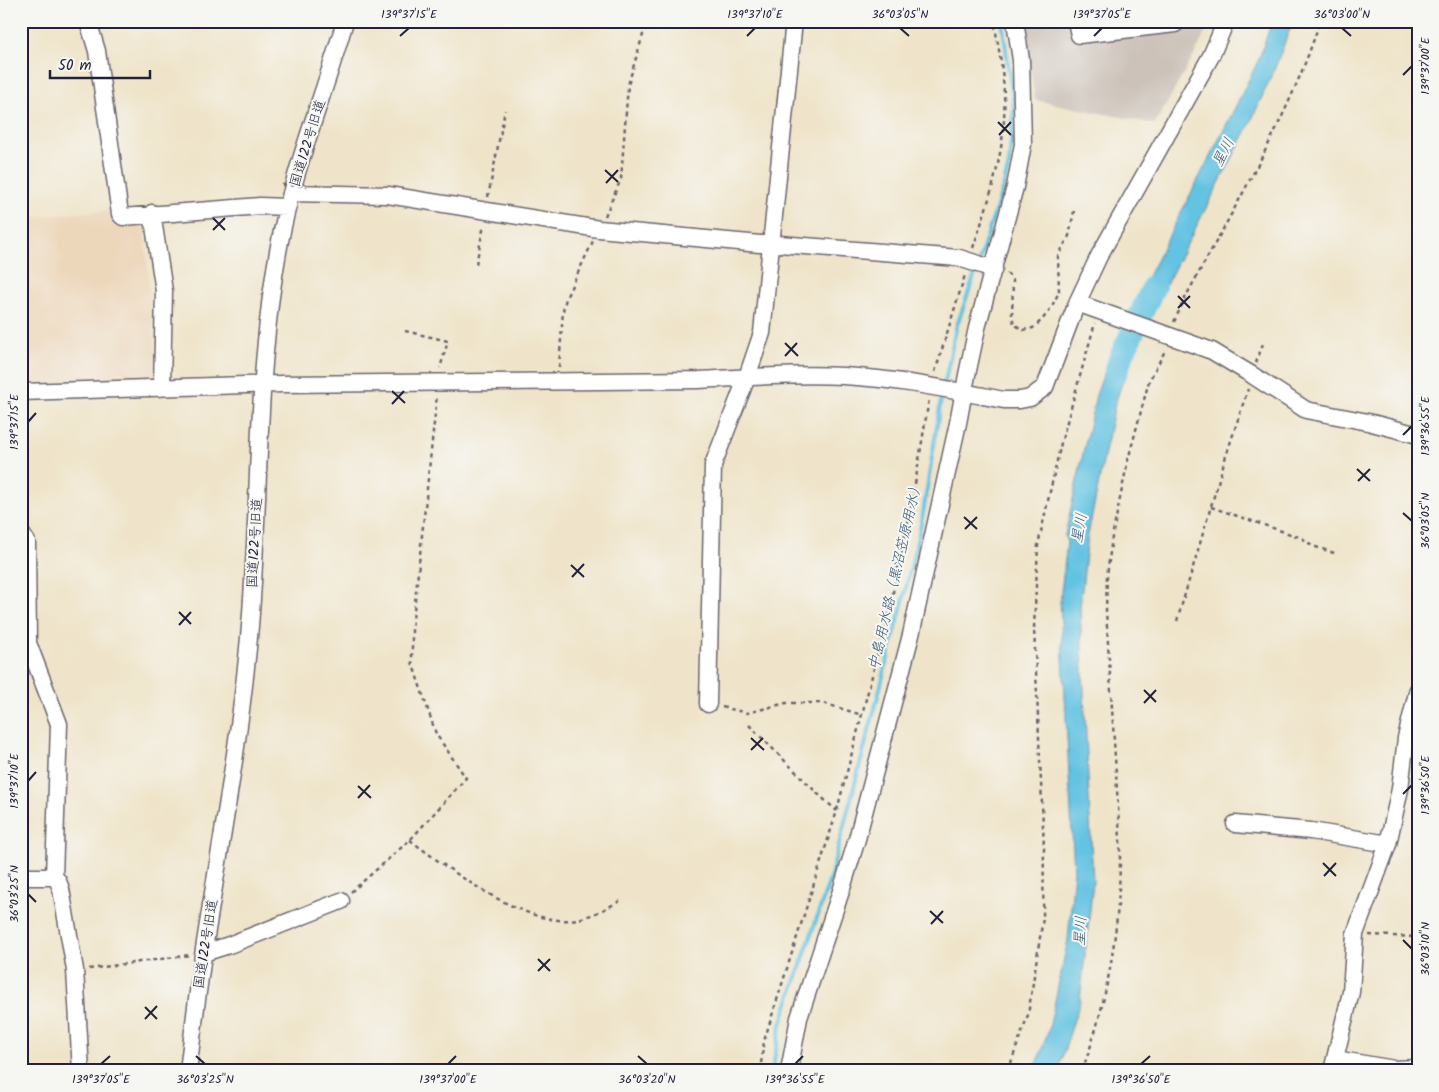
<svg xmlns="http://www.w3.org/2000/svg" width="1439" height="1092" font-family="Kalam,'Klee One',sans-serif">
  <style>
    .built { fill: #edd7bb }
    .industrial { fill: #ccc2b9 }
    .water { fill: #64c3e2; stroke: #43728e }
    .lines { fill: none; stroke-linecap: round; stroke-linejoin: round }
    .stream { stroke: #64c3e2; stroke-width: 4 }
    .river { stroke: #64c3e2; stroke-width: 24 }
    .minor-casing { stroke: #6a666d; stroke-width: 19 }
    .path { stroke: #6a666d; stroke-width: 2.5; stroke-dasharray: 4 4; stroke-linecap: butt }
    .minor { stroke: #fff; stroke-width: 16 }
    .path-bridge { stroke: #6a666d; stroke-width: 2.5; stroke-dasharray: 4 4; stroke-linecap: butt }
    .ticks { fill: none; stroke: #22223b; stroke-width: 2 }
    .labels { text-anchor: middle; stroke-width: 4; stroke-linejoin: round; paint-order: stroke }
    .street-label { font-size: 14px; fill: #22223b; stroke: #f6f6f2 }
    .water-label { font-size: 15px; font-style: italic; fill: #395a75; stroke: #f6f6f2 }
    .neatline { fill: none; stroke: #22223b; stroke-width: 2 }
    .ticks-label { font-size: 12px; text-anchor: middle; fill: #22223b }
  </style>
  <rect width="100%" height="100%" fill="#f6f6f2"/>
  <filter id="ink" filterUnits="userSpaceOnUse"><feTurbulence type="fractalNoise" baseFrequency=".02" numOctaves="2"/><feDisplacementMap in="SourceGraphic" scale="10" xChannelSelector="R" yChannelSelector="G"/><feConvolveMatrix kernelMatrix="1 2 1 2 8 2 1 2 1" color-interpolation-filters="sRGB"/></filter>
  <filter id="wash" filterUnits="userSpaceOnUse"><feTurbulence type="fractalNoise" baseFrequency=".0096" numOctaves="4" result="noise"/><feDisplacementMap in="SourceGraphic" scale="20" xChannelSelector="R" yChannelSelector="G"/><feGaussianBlur stdDeviation="1.12" result="paint"/><feColorMatrix in="noise" values="0 0 0 0 0 0 0 0 0 0 0 0 0 0 0 0 0 1.4 0 .05"/><feComposite in="paint" operator="in"/></filter>
  <g filter="url(#wash)">
    <rect width="100%" height="100%" fill="#efe4c9"/>
    <path class="built" d="M114,210L138,222L144,228L157,376L155,379L21,386V218Z"/>
    <path class="industrial" d="M1023,21H1210L1198,48L1155,124L1035,100Z"/>
    <path class="water" d="M1272,21H1293L1275,68L1249,126L1149,317L1130,311L1232,114L1259,59Z
      M1117,338L1135,345L1115,404L1088,535L1080,608L1093,882L1080,1001L1058,1071H1034L1049,1029L1068,940L1074,871L1060,601L1067,542L1065,535L1096,395Z"/>
    <g class="lines">
      <path class="stream" d="M979,261L1004,184L1009,164L1014,107L1002,21
        M944,386L956,328L977,268
        M772,1071L781,1024L829,882L902,605L922,520L942,393"/>
      <path class="river" d="M1116,372L1121,357L1154,286"/>
    </g>
  </g>
  <g filter="url(#ink)">
    <g class="lines">
      <defs>
        <path id="minor" d="M88,21L97,51L120,214L123,217L260,206L287,207
          M1076,21L1079,35L1175,24L1177,21
          M291,193L388,195L599,229L760,244H779L959,258L994,269
          M152,213L164,291L162,387
          M1077,303L1212,351L1252,375L1306,410L1368,422L1418,435
          M21,392L282,384L699,380C747,377 796,374 844,376C898,379 951,390 1004,400H1020L1030,398L1045,387L1077,303L1099,256L1211,56L1226,21
          M21,533L27,542L28,643L59,724L54,877
          M708,704L713,465L747,377L762,333L794,21
          M1235,824L1311,831L1388,844
          M21,877H54L58,881L61,889L75,970L81,1071
          M204,953L229,945L341,901
          M1335,1059L1394,1069L1418,1068
          M188,1071C193,1030 198,989 204,949C221,841 241,734 250,626C261,494 255,361 282,231C297,160 325,92 345,21
          M789,1071L799,1018L843,885L857,839L911,635L958,423L967,375L977,328L1015,187L1023,144L1021,60L1015,21
          M1332,1071L1351,992L1355,934L1388,844L1400,789L1406,738L1418,689"/>
      </defs>
      <use href="#minor" class="minor-casing"/>
      <path class="path" d="M488,197L505,110
        M605,216L621,179L628,85L647,21
        M973,248C990,198 1007,148 1004,94C1003,69 998,45 994,21
        M476,264L484,225
        M1007,275L1008,274L1013,281L1012,316L1014,324L1023,330L1033,328L1042,320L1051,308L1059,292L1058,256L1069,236L1074,211
        M1174,322L1185,298C1233,209 1289,119 1320,21
        M405,331L448,341L440,368
        M1256,363L1264,341
        M559,367L563,311L566,298L593,241
        M935,372L965,275
        M1211,507L1302,538L1313,546L1337,554
        M1177,621L1225,459L1248,389
        M722,707L747,713L786,703H823L862,715
        M749,725L818,794L837,811
        M410,840C447,868 523,925 570,920C587,919 605,909 620,901
        M351,892L410,840L466,778L436,734L412,662V629L437,395
        M1369,935L1418,937
        M89,969L190,955
        M760,1071L764,1041L836,814L890,607L913,496L929,399
        M1008,1071L1028,1015L1043,918L1044,848L1034,628L1038,545L1061,443L1095,323
        M1082,1071C1110,996 1121,919 1120,839L1106,610L1107,576L1112,537L1128,460L1149,381L1166,349"/>
      <use href="#minor" class="minor"/>
      <path class="path-bridge" d="M282,185L307,186"/>
    </g>
  </g>
  <path class="ticks" d="M900,28L909,36M1342,28L1351,36M400,36L409,28M747,36L755,28M1094,36L1102,28M1403,75L1412,66M998,122L1011,135M999,135L1011,122M605,170L618,182M606,183L618,170M213,218L225,230M213,230L225,218M1178,296L1190,308M1178,308L1190,296M785,343L798,356M785,356L797,343M392,391L405,403M392,404L404,391M28,422L36,413M1403,435L1412,426M1357,469L1370,481M1358,481L1370,469M1403,513L1412,521M964,517L977,529M965,529L977,517M571,565L584,577M572,577L584,564M179,612L191,624M179,625L191,612M1144,690L1156,702M1144,703L1156,690M751,738L764,750M751,750L763,738M28,781L36,772M358,786L371,798M1403,794L1412,785M358,798L370,785M1323,863L1336,876M1324,876L1336,863M28,894L36,902M930,911L943,923M931,924L943,911M1403,940L1412,949M538,959L550,971M538,971L550,959M145,1007L157,1019M145,1019L157,1006M196,1056L205,1064M638,1056L647,1064M101,1064L110,1056M448,1064L456,1056M795,1064L803,1056M1141,1064L1150,1056"/>
  <g class="labels">
    <g class="street-label">
      <text transform="translate(307 143) rotate(-73)" y="5">国道122号旧道</text>
      <text transform="translate(254 543) rotate(-87)" y="5">国道122号旧道</text>
      <text transform="translate(205 944) rotate(-81)" y="5">国道122号旧道</text>
    </g>
    <g class="water-label">
      <text transform="translate(1223 152) rotate(-63)" y="5">星川</text>
      <text transform="translate(1079 528) rotate(-80)" y="5">星川</text>
      <text transform="translate(895 575) rotate(-77)" y="5">中島用水路（黒沼笠原用水）</text>
      <text transform="translate(1080 931) rotate(-86)" y="5">星川</text>
    </g>
  </g>
  <rect width="1439" height="1092" fill="none" stroke="#f6f6f2" stroke-width="55"/>
  <path d="M50 70v8h100v-8" fill="none" stroke="#22223b" stroke-width="2.5"/>
  <text x="58" y="70" font-size="15" fill="#22223b" stroke="#f6f6f2" stroke-width="4" paint-order="stroke">50 m</text>
  <rect x="28" y="28" width="1384" height="1036" class="neatline"/>
  <g class="ticks-label">
    <text x="409" y="18">139°37'15"E</text>
    <text x="755" y="18">139°37'10"E</text>
    <text x="900" y="18">36°03'05"N</text>
    <text x="1102" y="18">139°37'05"E</text>
    <text x="1342" y="18">36°03'00"N</text>
    <text transform="translate(1425 66) rotate(-90)" y="4">139°37'00"E</text>
    <text transform="translate(14 422) rotate(-90)" y="4">139°37'15"E</text>
    <text transform="translate(1425 426) rotate(-90)" y="4">139°36'55"E</text>
    <text transform="translate(1425 521) rotate(-90)" y="4">36°03'05"N</text>
    <text transform="translate(14 781) rotate(-90)" y="4">139°37'10"E</text>
    <text transform="translate(1425 785) rotate(-90)" y="4">139°36'50"E</text>
    <text transform="translate(14 894) rotate(-90)" y="4">36°03'25"N</text>
    <text transform="translate(1425 949) rotate(-90)" y="4">36°03'10"N</text>
    <text x="101" y="1083">139°37'05"E</text>
    <text x="205" y="1083">36°03'25"N</text>
    <text x="448" y="1083">139°37'00"E</text>
    <text x="647" y="1083">36°03'20"N</text>
    <text x="795" y="1083">139°36'55"E</text>
    <text x="1141" y="1083">139°36'50"E</text>
  </g>
</svg>
